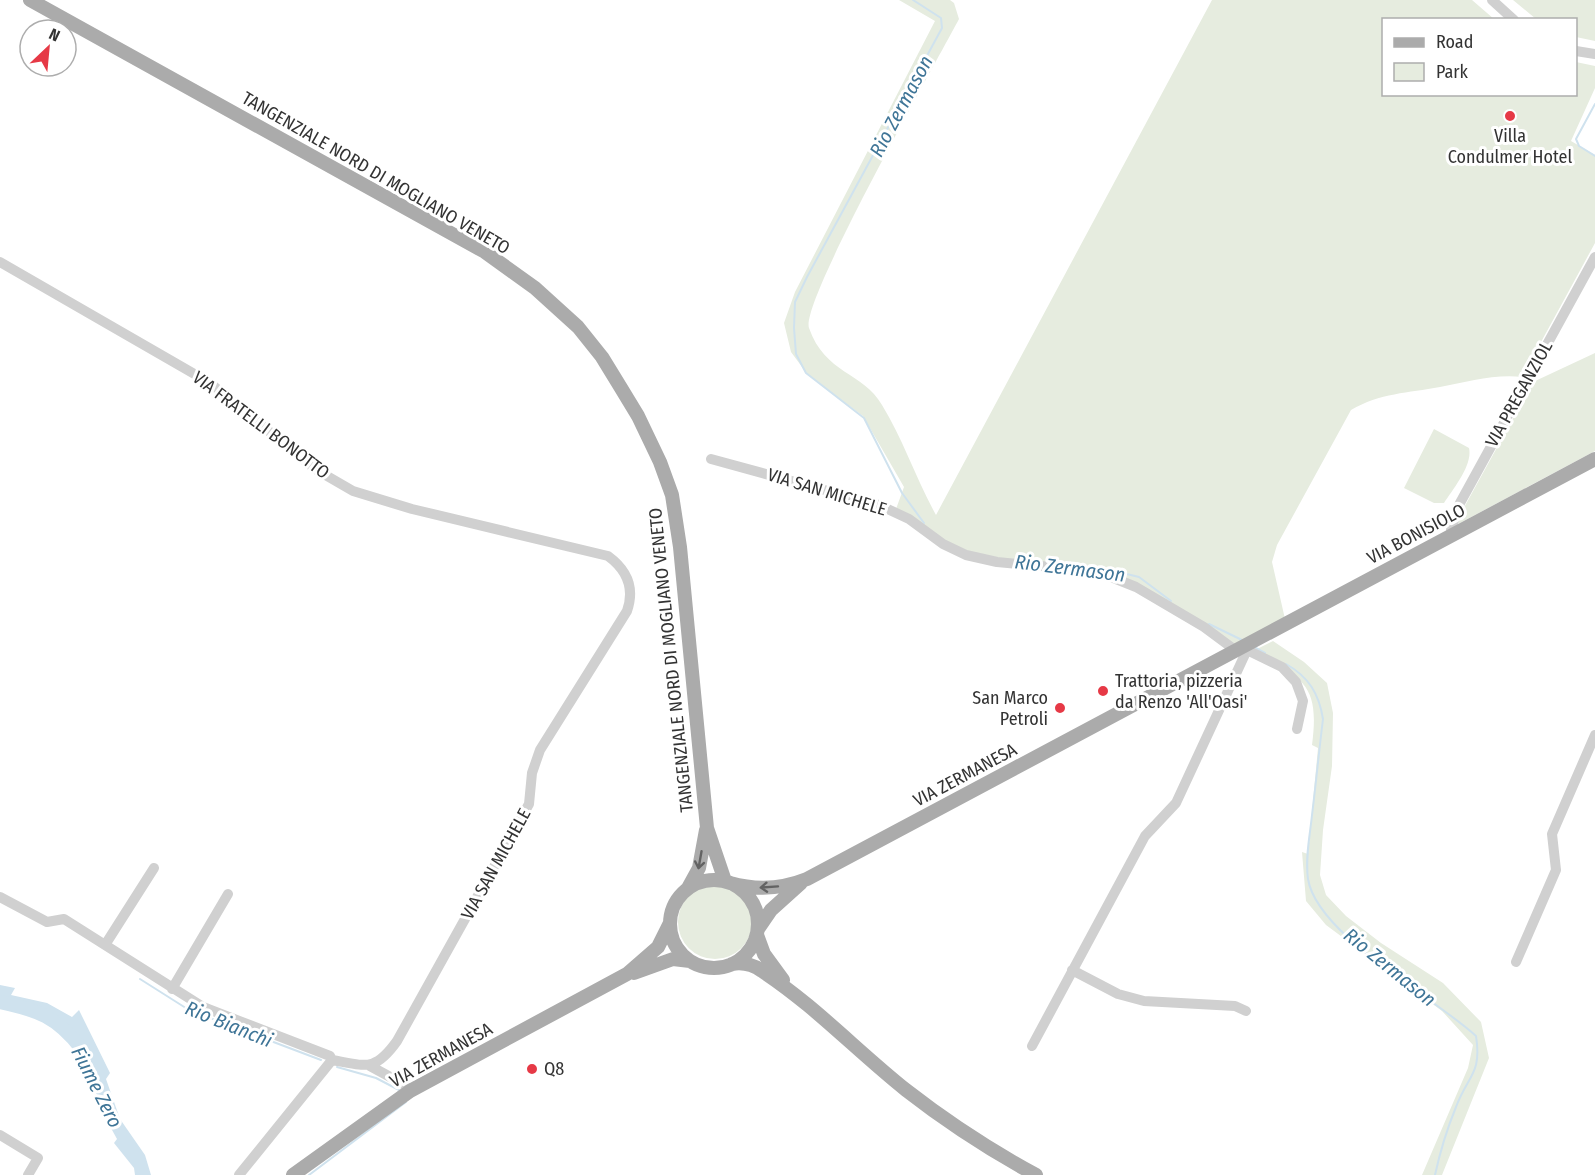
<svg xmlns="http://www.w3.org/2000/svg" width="1595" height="1175" font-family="'Fira Sans Condensed',sans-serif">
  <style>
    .green { fill: #e6ecdf }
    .water { fill: #cfe2ee }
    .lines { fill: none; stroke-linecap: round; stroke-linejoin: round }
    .stream { stroke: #cfe2ee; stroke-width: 2 }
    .river { stroke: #cfe2ee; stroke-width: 14 }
    .minor { stroke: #d0d0d0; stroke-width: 10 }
    .major { stroke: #ababab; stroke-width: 14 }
    .oneway { stroke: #636363 }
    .poi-dot { fill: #e63946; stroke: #fff; stroke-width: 2 }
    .labels { text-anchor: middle; stroke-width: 6; stroke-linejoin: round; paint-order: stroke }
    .poi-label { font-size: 18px; fill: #333; stroke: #fff; text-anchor: start }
    .street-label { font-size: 18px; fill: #333; stroke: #fff }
    .water-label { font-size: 20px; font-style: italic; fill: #3f7597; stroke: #fff }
  </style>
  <rect width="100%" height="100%" fill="#fff"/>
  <path class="green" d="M899,0H950L954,3L959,19C938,59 800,302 809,328C825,374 863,372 882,405C903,439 916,479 936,515L1212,0H1472L1494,19L1384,20V94H1576V62L1595,66V88L1571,141L1595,155V243L1522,377C1494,374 1467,382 1440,387C1408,393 1380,393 1351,410L1277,545L1272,562L1285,619L1237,646L1130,581L992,559L955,547L896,509L904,487L863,416L808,375L791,352L784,323L795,292L935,21Z
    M1513,0H1595V41L1576,37V20L1536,19Z
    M1595,353V451L1458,524L1461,513L1533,382Z
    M1434,429L1469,448C1473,465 1453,489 1444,503H1434L1404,488Z
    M1273,641L1304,662L1327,683L1333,713L1332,766L1323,830L1320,875L1326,895L1346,916L1381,943L1443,983L1481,1022L1489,1058L1442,1175H1422L1468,1068L1473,1045L1442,1011L1326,925L1306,901L1302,852L1308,854L1318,748L1312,745C1320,684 1303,681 1257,649Z
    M678 922a37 37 0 1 1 74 0a37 37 0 1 1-74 0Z"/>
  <path class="water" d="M0,985L15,988L11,995L47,1003L72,1017L79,1010L110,1073L106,1079L120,1119L145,1155L151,1175H135L134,1168L114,1143L117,1139C99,1109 92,1073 74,1042C72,1037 69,1030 65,1026C51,1011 19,1008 0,1004Z"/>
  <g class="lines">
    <path class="stream" d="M913,0L941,18L942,28L807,277L795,302L794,328L796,354L806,373L864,418L902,493L924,523
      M1595,104L1576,139L1579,146L1595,156
      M1102,568L1139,577L1171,601
      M1209,624L1242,640
      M1254,647L1265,653
      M1286,664C1309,677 1319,694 1323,719C1319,751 1316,783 1312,815C1310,835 1305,858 1308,879C1317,935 1434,997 1476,1036C1482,1074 1468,1075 1456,1107C1447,1129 1440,1152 1435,1175
      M140,979L189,1010L321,1060
      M337,1067L376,1078L399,1090
      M309,1175L406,1102"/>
    <path class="river" d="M0,1002C38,1010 57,1017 81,1048"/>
    <path class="minor" d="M1492,0L1514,20
      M1576,51L1595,54
      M0,262L210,383L315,469L353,491L412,509L608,556C627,570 635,588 627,611L540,750L532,773L529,804L397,1041C375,1072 366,1066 332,1060L239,1175
      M711,459L879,505L909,519L943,544L966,555L997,562L1096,571L1136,587L1204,627L1235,650H1247L1282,667L1296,682L1303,701L1297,729
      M1454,534L1451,529L1460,503L1595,257
      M0,897L47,922L64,919L203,1007L330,1056L332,1060
      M105,945L154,868
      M1516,962L1556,870L1552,834L1595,735
      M1072,970L1118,994L1144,1001L1235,1006L1246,1011
      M172,989L228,894
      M1032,1046L1145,836L1176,803L1247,650
      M370,1066L405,1085
      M0,1135L38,1158L28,1175"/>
    <path class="major" d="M30,0L485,252L535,288L578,327L602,357L621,388L638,416L660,462L672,495L680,547L707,828L725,881
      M670 924a44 44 0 1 1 88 0a44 44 0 1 1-88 0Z
      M730,883C755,890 782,889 807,879L1595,459
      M688,888L699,868L706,830
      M758,929L771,910L801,883
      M757,935L764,954L783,980
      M732,964C743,962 752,964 762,971C814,1005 857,1051 906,1090C947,1122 990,1150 1036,1175
      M634,973L673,959L690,961
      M293,1175L410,1091L627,974L658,947L670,923"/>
  </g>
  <defs><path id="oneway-shaft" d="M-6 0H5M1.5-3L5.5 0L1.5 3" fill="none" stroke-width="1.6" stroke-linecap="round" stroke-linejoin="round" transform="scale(1.5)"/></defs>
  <g class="oneway">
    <use href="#oneway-shaft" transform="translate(700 860) rotate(100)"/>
    <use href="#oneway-shaft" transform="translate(769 887) rotate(176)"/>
  </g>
  <g class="poi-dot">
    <circle cx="1510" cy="116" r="6"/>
    <circle cx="1103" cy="691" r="6"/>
    <circle cx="1060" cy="708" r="6"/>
    <circle cx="532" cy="1069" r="6"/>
  </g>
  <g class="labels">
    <g class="poi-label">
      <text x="1510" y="142" text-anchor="middle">Villa<tspan x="1510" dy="21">Condulmer Hotel</tspan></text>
      <text x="1115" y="687">Trattoria, pizzeria<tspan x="1115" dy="21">da Renzo 'All'Oasi'</tspan></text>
      <text x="1048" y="704" text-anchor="end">San Marco<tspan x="1048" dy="21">Petroli</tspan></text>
      <text x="544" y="1075">Q8</text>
    </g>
    <g class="street-label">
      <text transform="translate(376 173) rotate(30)" y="6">TANGENZIALE NORD DI MOGLIANO VENETO</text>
      <text transform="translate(1519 394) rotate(-61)" y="6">VIA PREGANZIOL</text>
      <text transform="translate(261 425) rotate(37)" y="6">VIA FRATELLI BONOTTO</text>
      <text transform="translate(827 492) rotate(17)" y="6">VIA SAN MICHELE</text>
      <text transform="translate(1416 534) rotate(-28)" y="6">VIA BONISIOLO</text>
      <text transform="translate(671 660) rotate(-96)" y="6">TANGENZIALE NORD DI MOGLIANO VENETO</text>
      <text transform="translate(965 775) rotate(-28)" y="6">VIA ZERMANESA</text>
      <text transform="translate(496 864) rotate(-61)" y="6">VIA SAN MICHELE</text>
      <text transform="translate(441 1055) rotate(-29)" y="6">VIA ZERMANESA</text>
    </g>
    <g class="water-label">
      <text transform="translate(901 106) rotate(-62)" y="7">Rio Zermason</text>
      <text transform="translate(1070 568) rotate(7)" y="7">Rio Zermason</text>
      <text transform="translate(1390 967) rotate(39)" y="7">Rio Zermason</text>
      <text transform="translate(229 1024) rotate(22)" y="7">Rio Bianchi</text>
      <text transform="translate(97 1087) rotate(63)" y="7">Fiume Zero</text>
    </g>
  </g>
  <rect x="1382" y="18" width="195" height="78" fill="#ffffff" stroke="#adadad" stroke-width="1.5"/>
  <rect x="1394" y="38" width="30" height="9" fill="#ababab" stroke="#adadad" stroke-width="1.5"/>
  <text x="1436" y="48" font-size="18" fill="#333333">Road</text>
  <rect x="1394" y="63" width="30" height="18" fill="#e6ecdf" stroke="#adadad" stroke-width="1.5"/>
  <text x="1436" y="78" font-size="18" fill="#333333">Park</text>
  <g transform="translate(48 48) rotate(26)"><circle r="28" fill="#ffffff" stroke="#adadad" stroke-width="1.5"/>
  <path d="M0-4.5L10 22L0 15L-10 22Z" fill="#e63946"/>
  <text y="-9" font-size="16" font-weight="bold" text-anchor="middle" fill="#333333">N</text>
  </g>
</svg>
